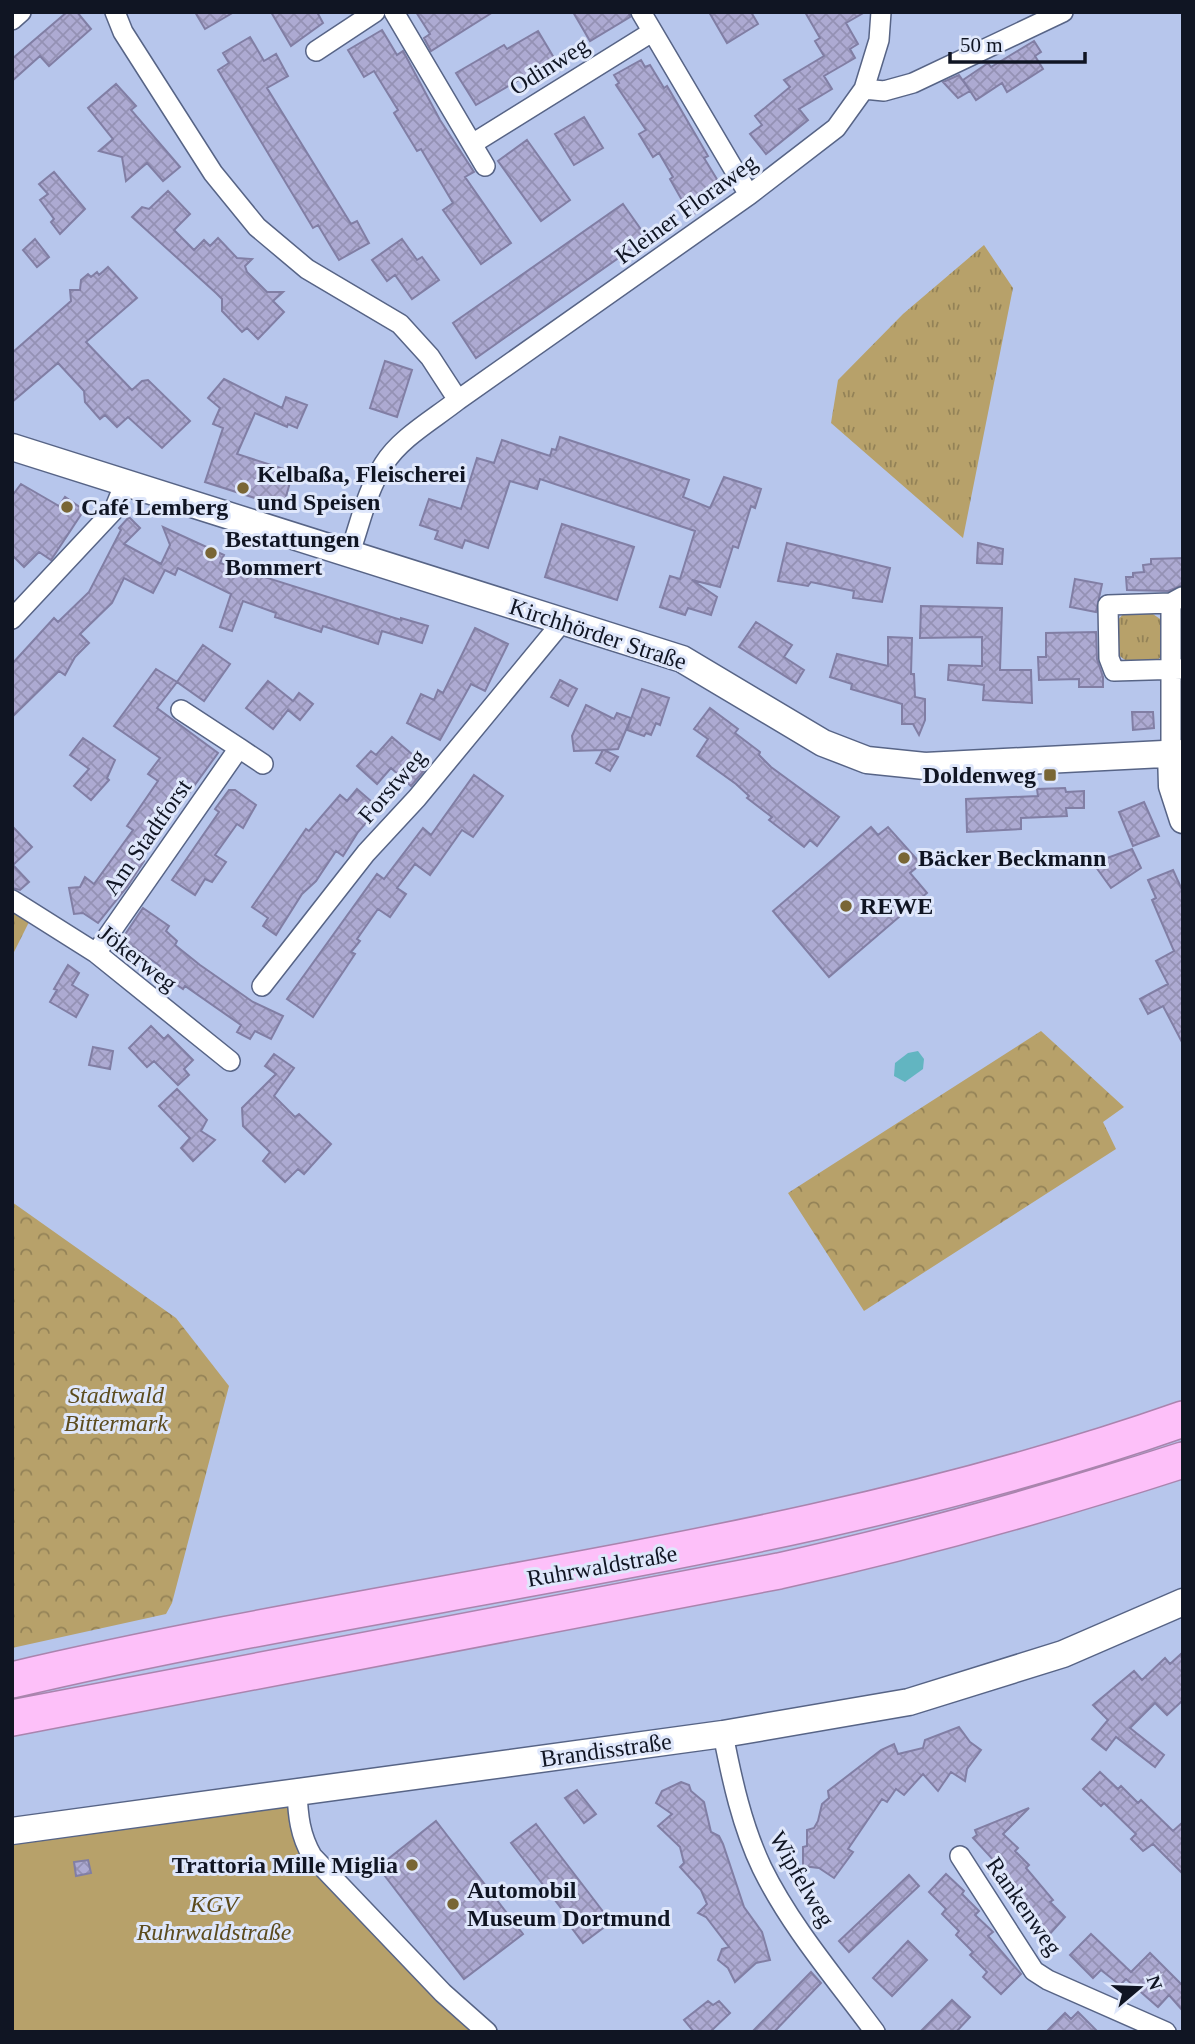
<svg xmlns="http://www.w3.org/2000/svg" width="1195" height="2044" font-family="Georgia,serif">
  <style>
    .grass { fill: url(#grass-tufts) }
    .forest { fill: url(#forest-crowns) }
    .green { fill: #b7a16a }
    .water { fill: #62b5c1 }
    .building { fill: url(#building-cross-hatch); stroke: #817ea4; stroke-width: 2 }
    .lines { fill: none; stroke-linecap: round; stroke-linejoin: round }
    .street-casing { stroke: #576486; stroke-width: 22 }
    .secondary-casing { stroke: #576486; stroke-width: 29 }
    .highway-casing { stroke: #aa84ae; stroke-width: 38 }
    .street { stroke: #fff; stroke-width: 19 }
    .secondary { stroke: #fff; stroke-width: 26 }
    .highway { stroke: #fdc0f9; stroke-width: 35 }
    .poi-dot { fill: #796635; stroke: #dfe7fb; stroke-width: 2.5 }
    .labels { text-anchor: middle; stroke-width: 6; stroke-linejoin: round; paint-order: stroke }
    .street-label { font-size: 24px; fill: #101523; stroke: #dfe7fb }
    .poi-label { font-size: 24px; font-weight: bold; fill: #101523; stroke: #dfe7fb; text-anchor: start }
    .park-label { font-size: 24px; font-style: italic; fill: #5c4b1d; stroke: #dfe7fb }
  </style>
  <defs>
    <pattern id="grass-tufts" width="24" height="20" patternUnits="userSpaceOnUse" patternTransform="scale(1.75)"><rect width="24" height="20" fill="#b7a16a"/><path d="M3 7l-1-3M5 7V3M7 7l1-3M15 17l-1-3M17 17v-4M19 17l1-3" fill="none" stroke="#938257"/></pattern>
    <pattern id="forest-crowns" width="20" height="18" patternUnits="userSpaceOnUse" patternTransform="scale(1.75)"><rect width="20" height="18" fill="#b7a16a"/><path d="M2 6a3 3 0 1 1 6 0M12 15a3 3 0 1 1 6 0" fill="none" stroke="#938257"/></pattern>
    <pattern id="building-cross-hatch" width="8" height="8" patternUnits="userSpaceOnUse" patternTransform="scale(1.75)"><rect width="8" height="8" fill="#adaad2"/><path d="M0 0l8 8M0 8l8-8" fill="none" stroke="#9491b4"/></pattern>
  </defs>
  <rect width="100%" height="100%" fill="#b7c6ec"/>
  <path class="grass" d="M984,245L1013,288L963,538L831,423L838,380L903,314Z
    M1150,612L1163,621L1165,652L1156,662C1139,663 1125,666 1115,650L1116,622L1124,613Z"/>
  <path class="forest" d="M12,909L30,920L12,956Z
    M1041,1031L1124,1107L1103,1122L1116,1149L864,1311L788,1193Z
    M12,1202L176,1318L229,1386L172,1603L166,1614L12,1648Z"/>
  <path class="green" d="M297,1792L303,1841L487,2032H12V1831Z"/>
  <path class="water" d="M918,1051L924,1059L923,1069L905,1082L894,1076L895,1063L908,1053Z"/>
  <path class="building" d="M67,12H77L91,29L49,66L40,56L12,81V59Z
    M195,12H234L205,29Z
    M271,12H317L323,23L291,46Z
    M416,12H493L431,51L424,38L430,34Z
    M573,12H629L630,17L590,41Z
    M709,12H751L758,24L727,43Z
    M805,12H865L846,23L858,44L850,49L855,58L824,76L832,89L799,109L808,120L766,154L750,134L762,125L755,116L790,87L784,80L824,56L815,41L820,38Z
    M382,30L397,55L403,51L440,120L474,172L465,177L511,243L481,264L443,210L453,203L421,149L417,151L394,113L398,110L374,71L364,77L348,50Z
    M538,31L557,63L526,81L524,77L476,105L456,73L504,45L507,49Z
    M250,37L264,61L276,54L288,76L267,88L351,224L357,221L369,243L339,260L318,225L313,228L218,70L229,63L223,53Z
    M1034,41L1041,52L1035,56L1043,69L1007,92L1002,83L976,100L963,80L988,63L991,67Z
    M641,60L645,67L650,65L664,88L667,86L708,156L704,158L718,181L698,194L706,207L687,218L679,205L683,202L670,179L673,177L659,153L653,157L639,134L646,130L616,85L619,83L614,75Z
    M959,75L970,91L958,98L943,82Z
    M116,84L136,106L131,110L180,167L163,181L147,163L126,181L122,157L99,151L113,139L88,108Z
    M584,117L603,148L574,165L555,134Z
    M527,140L570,200L541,221L498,161Z
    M54,172L85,209L60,234L51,222L54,219L40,200L48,194L39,184Z
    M168,191L190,214L174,230L194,250L204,240L210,246L218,238L237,258L252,259L245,266L247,272L267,292H283L273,301L284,312L258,339L247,328L242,332L222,311V299L216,293L132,217L142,207L149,209Z
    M623,204L647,238L476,358L453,323Z
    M35,239L49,257L37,267L23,250Z
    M402,239L417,260L422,257L439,280L412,299L395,275L387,281L372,260Z
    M108,267L137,298L86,342L132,390L142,381L148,380L190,421L162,448L128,417L117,427L105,415L100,419L85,402L84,391L58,363L12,402V353L71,301L70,290H80L81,280L88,274L91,277L97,272L99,275Z
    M385,361L412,370L397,417L370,408Z
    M224,379L282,408L286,397L307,405L297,428L288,424L287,427L255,413L237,454L293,472L283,507L205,482L223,428L213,424L220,408L208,398Z
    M560,437L689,480L683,497L710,508L724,477L761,489L755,508L751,506L738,548L733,546L720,587L692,580L717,597L711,615L688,608L685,615L660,607L670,576L680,579L695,531L540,479L537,489L510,481L488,548L465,540L462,548L435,539L438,531L420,525L429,499L461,509L477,458L494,463L502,440L550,456L552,449L556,450Z
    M21,484L59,506L65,497L84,510L51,560L39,552L24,567L12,555V496Z
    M129,517L140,528L124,544L161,564L170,545L163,527L224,555L220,563L401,620V618L428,626L422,643L382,631L378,644L323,626L321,632L275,617L276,613L243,601L232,631L220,627L231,594L178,568L175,575L165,570L153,593L124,578L112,603L80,634L89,643L75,657L65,675L59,671L12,717V664L54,618L58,622L89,592L121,530L119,528Z
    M562,524L634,547L617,600L545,577Z
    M787,543L890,568L882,602L853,598L854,591L811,582L808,586L778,581Z
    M978,543L1003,549L1002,564L977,563Z
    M1183,558V585L1168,591L1127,590L1126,577H1133V573L1144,572L1143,565L1151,564V559Z
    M1075,579L1102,584L1096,612L1070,607Z
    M921,606L1002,608L1000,670H1031L1032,703L983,700L984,685L948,680L949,665L982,666V637L920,638Z
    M756,622L792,645L784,657L804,670L796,683L739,647Z
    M475,628L508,644L485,691L471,684L440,740L407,723L421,694L434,700L438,690L443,693Z
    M1096,632L1097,659L1103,677V687H1079V679L1039,680L1038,657H1046V633Z
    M888,637L912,638L911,674H914L915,697L925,699V720L919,735L913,724H902V704L851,689L852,684L830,677L837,654L888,666Z
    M203,645L230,664L204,701L177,682Z
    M156,669L177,682L157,708L218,753L141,859L144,861L127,887L98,923L83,913L74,914L69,888L80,887L85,877L94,884L133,830L127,826L158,781L148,774L160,758L114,726Z
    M560,680L577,689L568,706L551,697Z
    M268,681L293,701L299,693L313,704L300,720L288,710L273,729L246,708Z
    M642,689L669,698L660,725L656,723L651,735L646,733L644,736L627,730Z
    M586,705L614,719L617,713L631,718L618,749L604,750L618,757L610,771L596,763L603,750L574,751L572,736Z
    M710,708L738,729L735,733L760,752L759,755L771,767L839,817L817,846L810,840L804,847L769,820L772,817L747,798L749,796L736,784L697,756L708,739L694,729Z
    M1132,712H1153L1154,728L1133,730Z
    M392,737L427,767L411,786L391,768L377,784L357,766L371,751L376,755Z
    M83,738L115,760L107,778L109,780L91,800L74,786L89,769L70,755Z
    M474,775L503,796L473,837L462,830L430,875L415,864L397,888L406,894L390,917L378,909L357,939L360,941L351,952L355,954L313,1017L287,999L377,874L384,879L423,828L431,835Z
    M1065,788L1066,792L1084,791V808H1066L1067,816L1021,818V829L967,832L966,799L1038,796L1037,789Z
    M357,789L379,808L358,832L343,856L336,851L316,881L302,894L276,935L263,926L268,918L252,907L306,829L309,831L340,795L347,801Z
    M229,790H235L256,805L243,828L237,824L215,855L226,862L212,882L205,879L195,895L172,880L219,812L215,809Z
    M1144,802L1159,836L1133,846L1119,812Z
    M12,826L32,847L13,865L29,882L20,890L12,888Z
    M871,827L878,835L888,827L921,864L910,873L927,893L829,977L773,911Z
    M1132,849L1141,868L1111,888L1093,863Z
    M1173,870L1183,892V1044L1163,1006L1148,1014L1140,999L1168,984L1156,961L1174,951L1152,900L1156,898L1148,880Z
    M143,908L169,926L166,931L177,941L175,945L200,965L253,1002L283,1016L271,1039L255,1031L250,1039L237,1032L241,1025L185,986L183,989L157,971L160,966L122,939Z
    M68,965L79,973L72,985L88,995L76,1017L50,1002L57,990L54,989Z
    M151,1026L164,1039L168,1035L193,1060L184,1069L189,1075L178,1085L154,1061L147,1067L129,1048Z
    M93,1047L113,1051L110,1069L89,1065Z
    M274,1054L294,1068L274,1096L295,1117L299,1114L331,1144L304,1174L298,1169L285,1182L263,1161L270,1152L243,1126L242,1108L276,1074L265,1066Z
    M177,1089L207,1120L201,1131L215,1140L193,1161L181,1148L190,1138L159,1106Z
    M1183,1652V1700L1167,1715L1155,1703L1130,1728L1164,1755L1155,1767L1116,1737L1106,1750L1092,1739L1108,1720L1093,1705L1134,1671L1142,1680L1165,1658L1170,1664Z
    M959,1727L970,1742L981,1750L967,1769L965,1781L951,1772L938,1791L923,1774L904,1795L896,1789L887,1802L882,1799L848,1849L853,1852L834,1878L819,1868L803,1866V1847L807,1846V1830L814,1828L818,1821L822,1804L829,1798L828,1791L881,1750L894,1744L898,1754L923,1748L925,1740Z
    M1100,1772L1118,1789L1121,1786L1138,1803L1141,1800L1173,1831L1183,1822V1874L1153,1844L1143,1851L1131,1839L1136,1834L1104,1803L1101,1806L1083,1789Z
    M681,1782L689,1785L691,1791L704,1802L711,1832L719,1836L723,1844L744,1907L762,1932L770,1960L756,1963L735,1982L728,1968L718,1960L722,1949L729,1947L706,1917L698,1913L707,1904L701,1890L680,1867L684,1863L680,1847L658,1826L672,1814L656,1803L662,1791Z
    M577,1790L596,1814L584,1823L565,1798Z
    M1029,1808L1003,1834L1018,1848L1015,1851L1029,1865L1026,1868L1053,1900L1050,1902L1065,1917L1048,1936L1020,1904L1023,1901L1009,1886L1011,1884L997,1869L999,1866L973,1838L977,1835L975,1830Z
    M436,1821L523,1934L464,1979L378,1867Z
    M536,1824L611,1922L583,1943L571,1927L574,1925L511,1843Z
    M88,1860L91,1873L76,1876L74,1862Z
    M946,1874L964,1891L962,1894L979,1911L975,1915L993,1932L988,1936L1021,1974L1001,1994L983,1977L987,1972L970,1955L973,1952L956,1935L959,1931L942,1914L946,1909L929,1892Z
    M909,1875L919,1886L849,1952L839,1941Z
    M1091,1934L1131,1972L1150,1953L1183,1986V2011L1169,1995L1158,2007L1126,1979L1120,1985L1101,1970L1093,1978L1070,1955Z
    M908,1941L927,1960L892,1996L873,1978Z
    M811,1972L821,1983L774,2032H752Z
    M952,2000L970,2017L956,2032H920Z
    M708,2001L713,2005L719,2001L730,2013L710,2032H694L684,2020Z
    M1078,2012L1098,2032H1046L1065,2013L1071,2019Z"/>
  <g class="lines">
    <defs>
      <path id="street" d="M115,12L123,32L213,173L257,227L307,269L400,324L430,357L458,400
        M394,12L472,144L652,32
        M641,12L749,195
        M12,20L21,12
        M316,51L375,12
        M864,89L884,91L913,83L1063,12
        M472,144L485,166
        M349,555C360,525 366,492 384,464C400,438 434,419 458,400L749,195L836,128L864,89L879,40L881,12
        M1171,603L1108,605L1109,658L1114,671L1183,669
        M12,619L114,510L124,485
        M239,748L263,764
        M1171,753V603L1182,597
        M12,900L96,953L230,1061
        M96,953L239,748L181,710
        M262,986L366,853L417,798L563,621
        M723,1734C732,1780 742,1826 762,1868C791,1927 836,1979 875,2032
        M297,1792C298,1816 300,1835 312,1856L443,1993L487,2032
        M960,1856L1034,1971L1048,1980L1166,2032"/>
      <path id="secondary" d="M12,447L682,659L823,743L867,760L925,766L1183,753
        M1171,753L1172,786L1183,820
        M12,1831L723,1734L909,1702L1063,1654L1183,1602"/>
      <path id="highway" d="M12,1680C403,1588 801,1553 1183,1419
        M12,1718L779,1571C916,1541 1050,1503 1183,1460"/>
    </defs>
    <use href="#street" class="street-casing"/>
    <use href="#secondary" class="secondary-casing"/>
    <use href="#highway" class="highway-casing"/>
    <use href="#street" class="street"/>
    <use href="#secondary" class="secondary"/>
    <use href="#highway" class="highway"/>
  </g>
  <g class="poi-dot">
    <circle cx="243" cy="488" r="7"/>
    <circle cx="67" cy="507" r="7"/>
    <circle cx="211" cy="553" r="7"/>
    <rect x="1043" y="768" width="14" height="14" rx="3.5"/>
    <circle cx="904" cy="858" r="7"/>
    <circle cx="846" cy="906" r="7"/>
    <circle cx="412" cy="1865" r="7"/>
    <circle cx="453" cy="1904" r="7"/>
  </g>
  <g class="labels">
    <g class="street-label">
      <text transform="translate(549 66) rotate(-32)" y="8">Odinweg</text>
      <text transform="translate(686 209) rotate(-36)" y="8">Kleiner Floraweg</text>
      <text transform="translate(598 634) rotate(18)" y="8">Kirchhörder Straße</text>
      <text transform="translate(392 786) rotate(-49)" y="8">Forstweg</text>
      <text transform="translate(147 837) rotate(-55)" y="8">Am Stadtforst</text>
      <text transform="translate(138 958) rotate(38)" y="8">Jökerweg</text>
      <text transform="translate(602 1566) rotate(-10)" y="8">Ruhrwaldstraße</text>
      <text transform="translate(606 1750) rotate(-8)" y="8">Brandisstraße</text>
      <text transform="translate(802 1879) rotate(60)" y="8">Wipfelweg</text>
      <text transform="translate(1024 1906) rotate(55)" y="8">Rankenweg</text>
    </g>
    <g class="poi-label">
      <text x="257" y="482">Kelbaßa, Fleischerei<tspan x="257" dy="28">und Speisen</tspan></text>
      <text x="81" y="515">Café Lemberg</text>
      <text x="225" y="547">Bestattungen<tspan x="225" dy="28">Bommert</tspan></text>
      <text x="1036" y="783" text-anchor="end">Doldenweg</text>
      <text x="918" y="866">Bäcker Beckmann</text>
      <text x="860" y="914">REWE</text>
      <text x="398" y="1873" text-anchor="end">Trattoria Mille Miglia</text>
      <text x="467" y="1898">Automobil<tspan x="467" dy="28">Museum Dortmund</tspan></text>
    </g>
    <g class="park-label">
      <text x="116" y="1403">Stadtwald<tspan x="116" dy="28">Bittermark</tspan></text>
      <text x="214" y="1912">KGV<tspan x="214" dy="28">Ruhrwaldstraße</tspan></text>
    </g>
  </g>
  <rect width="1195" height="2044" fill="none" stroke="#101523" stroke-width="28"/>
  <g transform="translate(1139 1988) rotate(71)" stroke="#dfe7fb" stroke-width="5" paint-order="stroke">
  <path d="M0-5L12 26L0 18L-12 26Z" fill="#101523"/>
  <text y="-10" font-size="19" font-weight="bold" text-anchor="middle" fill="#101523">N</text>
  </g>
  <path d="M950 52v10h135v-10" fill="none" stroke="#101523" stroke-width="3.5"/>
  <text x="960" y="52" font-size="21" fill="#101523" stroke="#dfe7fb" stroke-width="5" paint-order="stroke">50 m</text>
</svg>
